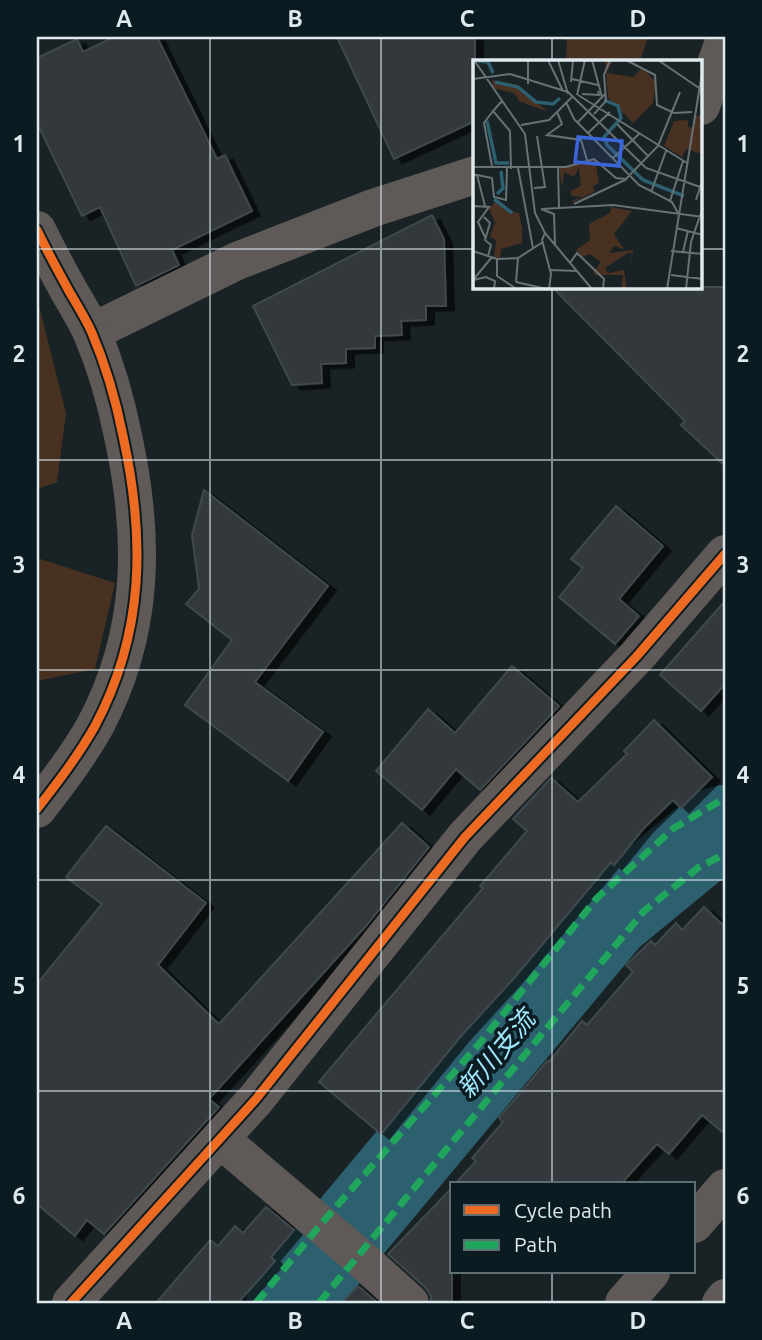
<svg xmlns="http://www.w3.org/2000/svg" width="762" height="1340" font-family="Ubuntu,'Noto Sans JP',sans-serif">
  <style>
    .green { fill: #493122 }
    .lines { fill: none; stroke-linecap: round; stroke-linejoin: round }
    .river { stroke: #2c606f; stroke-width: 84 }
    .building { fill: #31383b; stroke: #3f484b; stroke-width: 2; filter: url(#shadow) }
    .minor { stroke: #5f5a57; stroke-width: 38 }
    .tertiary { stroke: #5f5a57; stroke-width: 38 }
    .quiet { stroke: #20a55d; stroke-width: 7; stroke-dasharray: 14 7; stroke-linecap: butt }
    .cycleway-casing { stroke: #0a1c21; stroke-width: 13 }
    .cycleway { stroke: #ed6a23; stroke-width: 9 }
    .grid { fill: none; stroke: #dfeaee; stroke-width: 2; stroke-opacity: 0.55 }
    .labels { text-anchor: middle; stroke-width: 7; stroke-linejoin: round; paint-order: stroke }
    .water-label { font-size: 26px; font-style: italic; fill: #a0e6fb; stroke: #0a1c21 }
    .inset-river { fill: none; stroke: #2c606f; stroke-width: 3.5 }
    .inset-road { fill: none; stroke: #687275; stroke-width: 2 }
    .view { fill: #3a65db; fill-opacity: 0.15; stroke: #3a65db; stroke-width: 3.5 }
    .inset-edge { fill: none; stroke: #dfeaee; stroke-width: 3.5 }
    .neatline { fill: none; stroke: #dfeaee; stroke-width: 2.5 }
    .grid-label { font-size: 23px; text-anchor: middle; font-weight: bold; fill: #dfeaee }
  </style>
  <defs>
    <filter id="shadow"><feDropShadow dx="8" dy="4.5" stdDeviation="0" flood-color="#0009"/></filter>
  </defs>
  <rect width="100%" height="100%" fill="#192225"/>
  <path class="green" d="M565,37H648L640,61H566L567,43Z
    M37,298L66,413L57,482L37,489Z
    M37,558L115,583L95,669L37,681Z"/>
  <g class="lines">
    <path class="river" d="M288,1303L610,917L717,829L725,827"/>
  </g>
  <path class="building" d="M114,37H157L217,159L225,155L252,211L172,250L179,265L136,286L100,207L82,216L37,123V58L77,39L83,52Z
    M337,37H475V121L394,159Z
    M432,215L444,239L446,306H426V320L401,321L402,335L375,336V348L346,349V363L321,364L322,383L292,385L253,306Z
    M552,287H725V466L681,425L685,421Z
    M204,490L328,586L255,682L323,732L288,781L185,705L232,640L186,604L199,589L192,535Z
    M616,506L663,546L619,599L639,616L615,644L559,597L583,568L571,559Z
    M725,601V684L701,711L660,675Z
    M512,666L559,706L480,790L456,769L422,810L376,771L428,709L455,733Z
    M654,720L712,777L681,808L673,800L644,828L614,865L611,862L514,978L460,1037L381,1134L319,1082L483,888L480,886L527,831L513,819L551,778L578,802L627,754L624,751Z
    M402,823L429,847L366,926L209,1099L219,1107L104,1234L87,1220L75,1236L37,1204V984L102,904L66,877L106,826L206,903L158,965L219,1024Z
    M704,907L725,927V1134L702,1115L669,1154L657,1144L621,1184H455L476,1161L472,1158L503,1122L499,1118L547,1061L549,1062L582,1021L587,1025L633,972L626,965L651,941L655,945L676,923L682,930Z
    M452,1188V1303H431V1296L425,1287L388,1254Z
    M266,1207L294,1230L271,1257L275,1261L238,1303H156L210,1240L218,1246L235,1226L243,1233Z
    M358,1286L378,1303H342Z"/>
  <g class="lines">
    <path class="minor" d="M701,106L725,39
      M92,332L237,261L373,208L475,175
      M220,1139L358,1256L410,1303
      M71,1303L256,1099L465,837L637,656L725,554"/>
    <path class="tertiary" d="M37,230C47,251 58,271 69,291C77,305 86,319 92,333C106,366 116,401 123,436C145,537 145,632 95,726C78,756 58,782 37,809
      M694,1224L725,1188
      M624,1303L651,1272
      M721,1303L725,1298"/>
    <path class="quiet" d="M256,1303L321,1224L479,1044L597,898L674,828L725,798
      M319,1303L644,911L699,867L725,854"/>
    <defs>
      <path id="cycleway" d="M37,230C47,251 58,271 69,291C77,305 86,319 92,333C106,366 116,401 123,436C145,537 145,632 95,726C78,756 58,782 37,809
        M71,1303L256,1099L465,837L637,656L725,554"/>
    </defs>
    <use href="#cycleway" class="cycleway-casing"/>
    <use href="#cycleway" class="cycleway"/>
  </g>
  <path class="grid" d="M210,37V1303M381,37V1303M552,37V61M37,249H475M701,249H725M552,287V1184M37,460H725M37,670H725M37,880H725M37,1091H725M552,1272V1303"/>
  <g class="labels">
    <g class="water-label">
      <text transform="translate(496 1054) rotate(-50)" y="9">新川支流</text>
    </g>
  </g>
  <g transform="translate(473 60)">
    <rect width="229" height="229" fill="#192225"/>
    <path d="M132,0H156L140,1L133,13L160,17L169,8L183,22L180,43L160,63L135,38ZM19,20L45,25L75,52L46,41L41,33L20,28ZM229,55V94L213,89L209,97L191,86L201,61L215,60V67L221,68L222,56ZM122,100L126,123L120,126L121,132L100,142L98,141L109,137L99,136L97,131L108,126L106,107L101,117L91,112L89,128L86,107ZM23,141L32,150L46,153L49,167V183L28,189L27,198L21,197L23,180L17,177L22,162L16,149ZM138,147L159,151L141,174L151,189L141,186L136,193L160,190L158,206L159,193H155L132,208L135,213L151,210L154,229H148L150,215H122L120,212L128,202L117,194L109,197L103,190L117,180L116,164L137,153Z" fill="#493122"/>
    <path class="inset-river" d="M5,1L15,2L20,13M22,22L45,27L63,42L80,44L87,38M131,40L145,46L148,58L131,77L134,85L170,120L211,136M14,61L23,103H36M24,134L30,128L28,111M21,139L39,153"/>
    <path class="inset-road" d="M1,0L52,74L62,153L72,173L69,180L78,214L76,229M55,0V24M75,0L90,31M85,0L95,34M119,0L129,37M153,0L182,15L184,45L201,53L219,52M185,0L226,28M0,19L37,14L95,32L173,108L230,128M99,19L125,25M98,22L100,0M109,34L126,35L125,31M104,35L112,0M105,35L214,103M29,41L20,51L37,71L38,109M93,42L101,59L166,125L199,142L206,155M84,52L89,64L74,75L108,80L114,100M121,54L133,41L131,15L137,0M105,62L133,33M144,64L175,96M48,65L76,60L99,37M115,73L137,52M140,98L166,74M19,106L11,63L20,51M85,106L86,148M0,107H93L121,99L143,118L153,119L185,86L207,32M45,108L60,188M0,115H4L12,146M4,115L19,118L21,137L33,140L34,108M61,128L72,127L64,76M178,132L193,91M223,140L230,118M197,141L210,101M101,144L154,119M0,146L16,147L5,162L12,177M68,149L140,145L230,157M68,149L81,154L82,184M11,157L17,163L12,180L18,185L15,196M203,168L230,175M72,173L119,229M0,191L24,199L45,198L70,182M198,191L230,194M210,192L215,171M24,199V216L42,228M97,203L104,193L131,219L130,229M78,210L104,211M198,215L230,219M0,220L13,217L22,221L21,229M0,220L19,197M43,222L74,229M43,222L45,198M194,229L230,7M213,229L218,182L230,147"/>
    <path class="view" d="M105,77L149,81L146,106L102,102Z"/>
    <rect width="229" height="229" class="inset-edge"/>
  </g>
  <rect width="762" height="1340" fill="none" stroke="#0a1c21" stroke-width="77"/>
  <rect x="450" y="1182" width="245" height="91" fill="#0a1c21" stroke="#5f6e73" stroke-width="2"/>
  <rect x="464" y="1205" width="35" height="10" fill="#ed6a23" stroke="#5f6e73" stroke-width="2"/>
  <text x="514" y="1218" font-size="21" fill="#dfeaee">Cycle path</text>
  <rect x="464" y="1240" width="35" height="10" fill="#20a55d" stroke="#5f6e73" stroke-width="2"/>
  <text x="514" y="1252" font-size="21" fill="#dfeaee">Path</text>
  <rect x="38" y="38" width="686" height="1264" class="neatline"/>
  <g class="grid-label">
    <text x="124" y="27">A</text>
    <text x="295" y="27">B</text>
    <text x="467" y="27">C</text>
    <text x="638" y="27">D</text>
    <text x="19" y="152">1</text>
    <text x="743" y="152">1</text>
    <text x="19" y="362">2</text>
    <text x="743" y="362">2</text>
    <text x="19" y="573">3</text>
    <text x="743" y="573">3</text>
    <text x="19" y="783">4</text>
    <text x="743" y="783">4</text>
    <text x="19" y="994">5</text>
    <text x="743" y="994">5</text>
    <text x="19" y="1204">6</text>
    <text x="743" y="1204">6</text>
    <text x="124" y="1329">A</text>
    <text x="295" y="1329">B</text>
    <text x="467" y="1329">C</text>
    <text x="638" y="1329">D</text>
  </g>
</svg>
